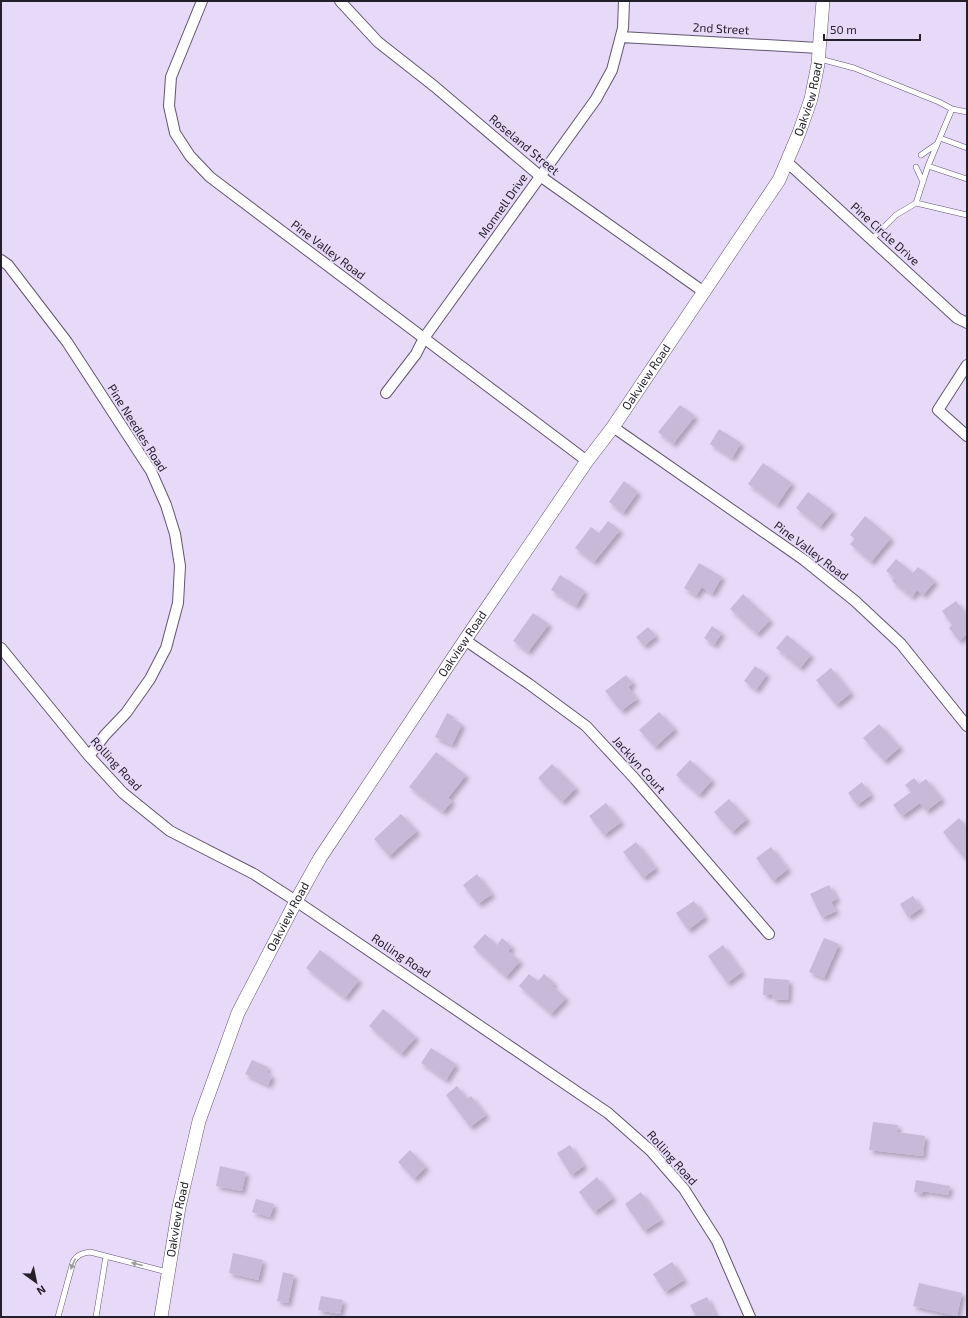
<svg xmlns="http://www.w3.org/2000/svg" width="968" height="1318" font-family="'Exo 2',sans-serif">
  <style>
    .building { fill: #c7bad8; filter: url(#shadow) }
    .lines { fill: none; stroke-linecap: round; stroke-linejoin: round }
    .service-casing { stroke: #61566f; stroke-width: 6 }
    .minor-casing { stroke: #61566f; stroke-width: 12 }
    .tertiary-casing { stroke: #61566f; stroke-width: 14 }
    .service { stroke: #fff; stroke-width: 5 }
    .minor { stroke: #fff; stroke-width: 10 }
    .tertiary { stroke: #fff; stroke-width: 13 }
    .oneway { fill: #9c9ba0 }
    .labels { text-anchor: middle; stroke-width: 4; stroke-linejoin: round; paint-order: stroke }
    .street-label { font-size: 12px; fill: #24202b; stroke: #e7daf8 }
  </style>
  <defs>
    <filter id="shadow"><feDropShadow dx="3.5" dy="3.5" stdDeviation="2" flood-color="#0004"/></filter>
  </defs>
  <rect width="100%" height="100%" fill="#e7daf8"/>
  <path class="building" d="M680,405L695,416L673,444L658,432Z
    M719,429L741,443L732,458L710,444Z
    M763,463L792,483L777,505L748,484Z
    M624,481L638,492L623,513L609,502Z
    M808,492L833,511L820,527L796,508Z
    M865,516L891,538L871,562L850,544L855,539L850,535Z
    M608,521L620,530L594,562L575,548L591,527L599,533Z
    M896,559L913,573L918,567L935,581L923,595L917,590L912,597L892,581L894,577L886,571Z
    M699,563L722,577L712,594L702,587L696,596L684,588Z
    M560,575L585,591L576,606L551,590Z
    M743,594L770,620L757,634L730,609Z
    M956,601L967,615V634L959,641L949,628L952,625L942,611Z
    M533,613L549,624L528,652L513,641Z
    M712,626L722,633L714,645L704,638Z
    M648,627L656,636L644,646L636,637Z
    M787,635L811,655L800,668L776,648Z
    M755,666L767,674L756,690L744,681Z
    M831,668L851,693L836,705L816,680Z
    M626,675L633,683L628,687L637,699L621,711L605,691Z
    M659,712L675,729L655,747L639,730Z
    M447,713L454,717L453,719L462,724L452,745L435,737Z
    M879,724L900,747L884,761L863,738Z
    M436,752L466,775L448,798L452,801L443,812L409,787Z
    M690,760L712,780L699,795L676,775Z
    M552,764L576,788L562,802L538,778Z
    M914,778L919,784L926,779L942,799L926,811L920,803L902,816L893,805L911,792L905,785Z
    M862,782L871,795L857,805L848,793Z
    M729,799L747,819L732,832L714,812Z
    M606,803L621,822L604,835L589,816Z
    M401,814L417,831L389,856L374,839Z
    M959,818L967,827V856L964,858L943,832Z
    M636,842L656,868L643,878L623,852Z
    M771,847L788,869L773,881L756,858Z
    M477,874L492,894L478,904L463,885Z
    M829,885L837,899L831,902L836,911L822,918L810,894Z
    M913,896L921,908L908,917L900,904Z
    M694,901L705,917L688,930L676,913Z
    M485,934L497,945L502,938L512,947L508,951L520,961L506,977L473,947Z
    M824,938L839,944L824,978L809,972Z
    M723,945L742,972L727,983L708,956Z
    M320,950L359,980L345,998L306,968Z
    M529,974L538,981L544,974L554,983L552,986L566,998L551,1014L519,986Z
    M764,978L789,980L788,1000L772,999L773,995H763Z
    M383,1009L416,1037L401,1054L369,1026Z
    M431,1048L456,1064L446,1080L421,1063Z
    M252,1060L268,1067L266,1072L272,1076L268,1085L245,1074Z
    M457,1086L467,1099L471,1096L486,1115L470,1127L446,1095Z
    M873,1122L898,1125L897,1132L925,1136L923,1156L869,1150Z
    M570,1145L584,1166L571,1175L557,1153Z
    M410,1150L426,1167L414,1179L398,1162Z
    M220,1166L246,1172L242,1191L216,1186Z
    M597,1177L613,1198L594,1212L579,1192Z
    M916,1180L950,1186L948,1195L923,1191V1194L914,1192Z
    M641,1192L661,1220L644,1231L625,1204Z
    M256,1199L274,1204L270,1217L252,1212Z
    M233,1253L263,1260L258,1280L229,1273Z
    M672,1262L684,1280L665,1292L653,1274Z
    M283,1272L294,1275L288,1303L277,1301Z
    M919,1283L962,1293L957,1316L913,1306Z
    M321,1296L343,1300L340,1314L318,1310Z
    M707,1297L716,1317H696L690,1305Z"/>
  <g class="lines">
    <defs>
      <path id="service" d="M820,59L854,68L939,102L952,109
        M967,112L952,109L928,166L916,203L967,215
        M940,138L967,148
        M921,155L937,144
        M928,166L967,179
        M916,167L923,182
        M871,240L896,215L916,203
        M58,1317L73,1262C77,1255 82,1253 90,1252L167,1272
        M96,1317L106,1256"/>
      <path id="minor" d="M202,1L171,77L169,106L175,133L190,156L210,177L587,461
        M340,1L378,42L434,86L540,176L704,292
        M621,37L819,48
        M787,162L957,318L967,323
        M1,260L8,265L67,342L151,471L166,505L175,534L180,566L178,603L166,648L150,679L126,713L105,735L89,756
        M967,365L938,410L967,436
        M386,393L416,354L424,338L596,99L612,70L623,28L624,1
        M613,427L804,560L855,601L901,644L967,726
        M465,640L529,684L586,726L635,779L769,934
        M1,648L89,756L123,793L170,831L254,874L296,901L608,1113L651,1151L684,1189L717,1241L750,1317"/>
      <g id="tertiary">
        <path id="s1" d="M161,1317L179,1207L199,1121L238,1013L296,901L320,858L465,640L587,461L613,427L779,180L799,133L811,99L818,64L823,1"/>
      </g>
    </defs>
    <use href="#service" class="service-casing"/>
    <use href="#minor" class="minor-casing"/>
    <use href="#tertiary" class="tertiary-casing"/>
    <use href="#service" class="service"/>
    <use href="#minor" class="minor"/>
    <use href="#tertiary" class="tertiary"/>
  </g>
  <defs><path id="oneway-solid" d="M-6-.8H1V-3.2L6.5 0L1 3.2V.8H-6Z"/></defs>
  <g class="oneway">
    <use href="#oneway-solid" transform="translate(73 1264) rotate(114)"/>
    <use href="#oneway-solid" transform="translate(137 1264) rotate(-166)"/>
  </g>
  <g class="labels">
    <g class="street-label">
      <text transform="translate(721 29) rotate(3)" y="4">2nd Street</text>
      <text dy="4" stroke="none"><textPath href="#s1" startOffset="1395">Oakview Road</textPath></text>
      <text transform="translate(524 145) rotate(40)" y="4">Roseland Street</text>
      <text transform="translate(503 206) rotate(-55)" y="4">Monnell Drive</text>
      <text transform="translate(885 234) rotate(42)" y="4">Pine Circle Drive</text>
      <text transform="translate(328 250) rotate(37)" y="4">Pine Valley Road</text>
      <text dy="4" stroke="none"><textPath href="#s1" startOffset="1071">Oakview Road</textPath></text>
      <text transform="translate(137 428) rotate(58)" y="4">Pine Needles Road</text>
      <text transform="translate(811 551) rotate(37)" y="4">Pine Valley Road</text>
      <text dy="4" stroke="none"><textPath href="#s1" startOffset="747">Oakview Road</textPath></text>
      <text transform="translate(116 764) rotate(47)" y="4">Rolling Road</text>
      <text transform="translate(639 765) rotate(48)" y="4">Jacklyn Court</text>
      <text dy="4" stroke="none"><textPath href="#s1" startOffset="423">Oakview Road</textPath></text>
      <text transform="translate(401 956) rotate(34)" y="4">Rolling Road</text>
      <text transform="translate(672 1158) rotate(48)" y="4">Rolling Road</text>
      <text dy="4" stroke="none"><textPath href="#s1" startOffset="99">Oakview Road</textPath></text>
    </g>
  </g>
  <rect width="968" height="1318" fill="none" stroke="#24202b" stroke-width="4"/>
  <g transform="translate(36 1282) rotate(147)" stroke="#e7daf8" stroke-width="3" paint-order="stroke">
  <path d="M0-3L7 15L0 10L-7 15Z" fill="#24202b"/>
  <text y="-6" font-size="11" font-weight="bold" text-anchor="middle" fill="#24202b">N</text>
  </g>
  <path d="M824 34v6h96v-6" fill="none" stroke="#24202b" stroke-width="2"/>
  <text x="830" y="34" font-size="12" fill="#24202b" stroke="#e7daf8" stroke-width="3" paint-order="stroke">50 m</text>
</svg>
